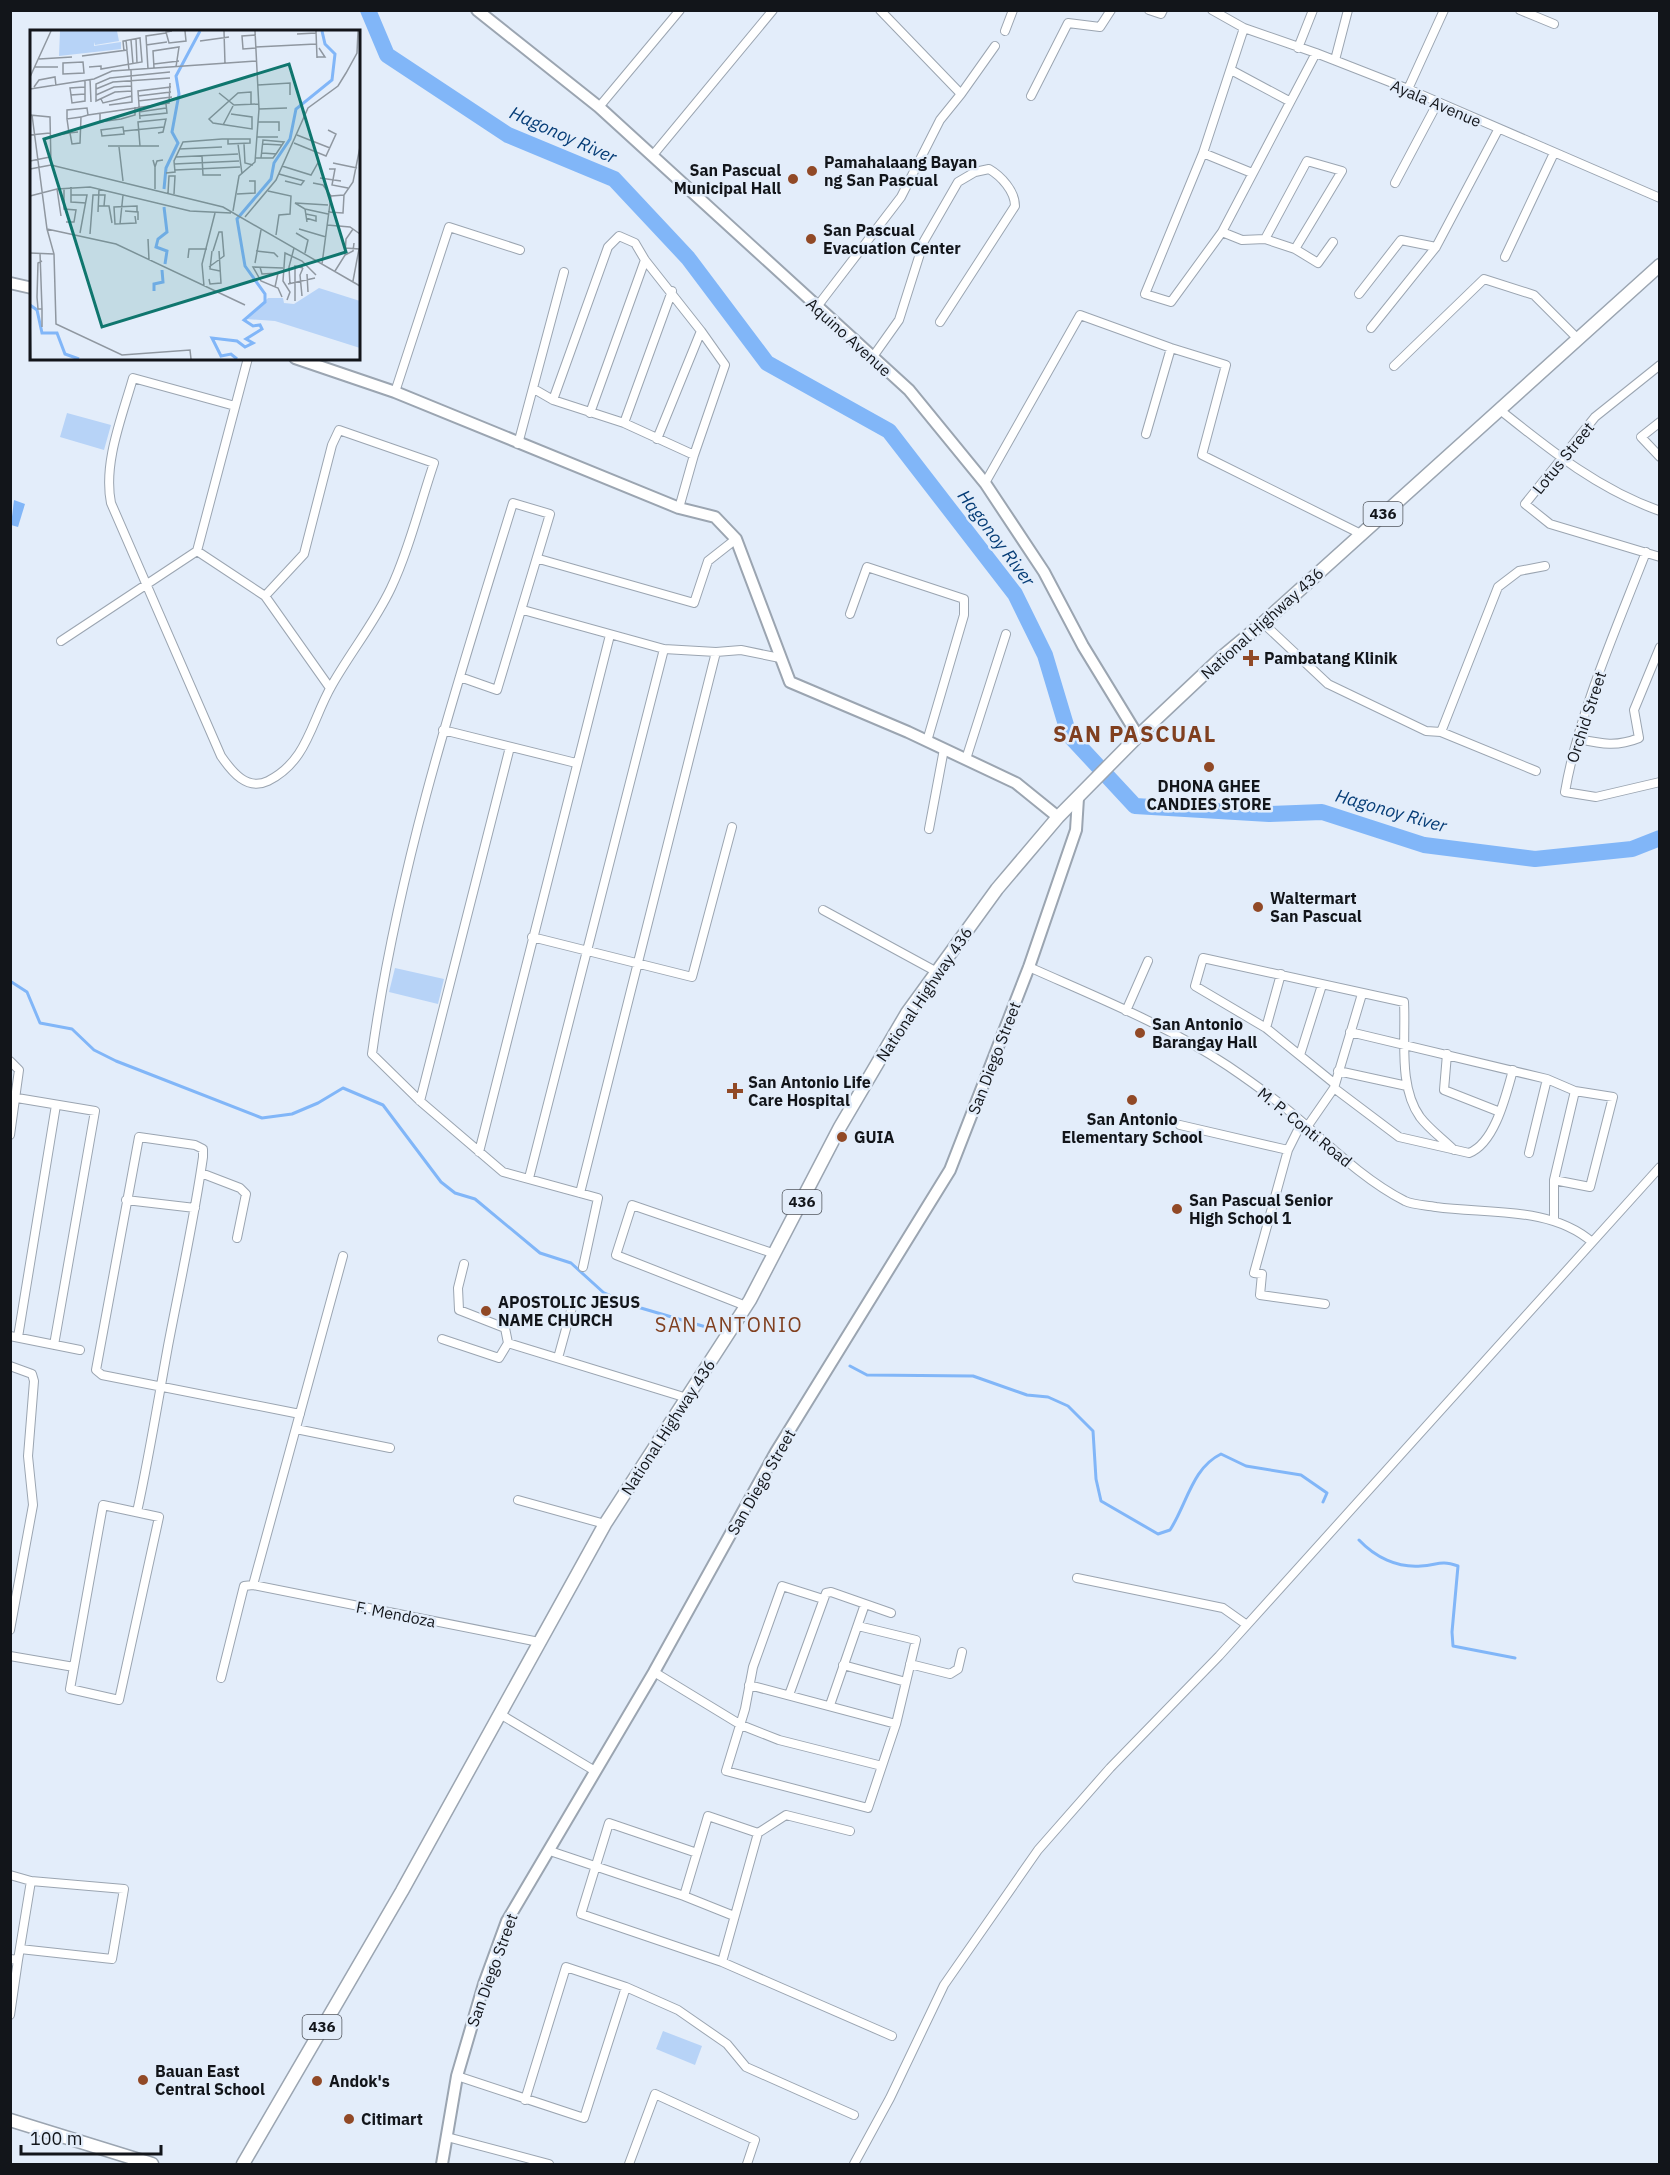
<svg xmlns="http://www.w3.org/2000/svg" width="1670" height="2175" font-family="'IBM Plex Sans',sans-serif">
  <style>
    .green { fill: #b7d3f7 }
    .water { fill: #81b6f8 }
    .lines { fill: none; stroke-linecap: round; stroke-linejoin: round }
    .stream { stroke: #81b6f8; stroke-width: 3 }
    .river { stroke: #81b6f8; stroke-width: 16 }
    .minor-casing { stroke: #9ba5b1; stroke-width: 10 }
    .tertiary-casing { stroke: #9ba5b1; stroke-width: 14 }
    .secondary-casing { stroke: #9ba5b1; stroke-width: 14 }
    .primary-casing { stroke: #9ba5b1; stroke-width: 15 }
    .minor { stroke: #fff; stroke-width: 8 }
    .tertiary { stroke: #fff; stroke-width: 10 }
    .secondary { stroke: #fff; stroke-width: 10 }
    .primary { stroke: #fff; stroke-width: 12 }
    .poi-dot { fill: #914926; stroke: #e3edfa; stroke-width: 2 }
    .labels { text-anchor: middle; stroke-width: 5; stroke-linejoin: round; paint-order: stroke }
    .shield { fill: #e3edfa; stroke: #51565d; stroke-width: 1.5 }
    .shield-label { font-size: 15px; font-weight: bold; fill: #12151a }
    .street-label { font-size: 16px; fill: #12151a; stroke: #e3edfa }
    .poi-label { font-size: 16px; font-weight: bold; fill: #12151a; stroke: #e3edfa; text-anchor: start }
    .water-label { font-size: 18px; font-style: italic; fill: #063d77; stroke: #e3edfa }
    .quarter-label { font-size: 20px; letter-spacing: 1.5px; fill: #803f1f; stroke: #e3edfa }
    .district-label { font-size: 22px; font-weight: bold; letter-spacing: 1.5px; fill: #803f1f; stroke: #e3edfa }
    .inset-river { fill: none; stroke: #81b6f8; stroke-width: 3 }
    .inset-road { fill: none; stroke: #8f97a0; stroke-width: 1.5 }
    .view { fill: #0f766e; fill-opacity: 0.15; stroke: #0f766e; stroke-width: 3 }
    .inset-edge { fill: none; stroke: #12151a; stroke-width: 3 }
  </style>
  <rect width="100%" height="100%" fill="#e3edfa"/>
  <path class="green" d="M67,413L111,425L104,450L60,437Z
    M395,968L444,979L438,1004L389,992Z
    M663,2031L702,2046L695,2065L656,2049Z"/>
  <path class="water" d="M14,500L25,504L18,527L11,525Z"/>
  <g class="lines">
    <path class="stream" d="M10,981L27,992L40,1023L72,1029L94,1050L116,1061L262,1118L292,1114L318,1103L343,1088L383,1105L441,1182L455,1193L475,1199L540,1253L571,1263L604,1293L634,1306L706,1327
      M850,1366L867,1375L973,1376L1027,1395L1048,1397L1068,1406L1093,1431L1096,1479L1101,1501L1158,1534L1170,1530C1187,1504 1192,1468 1221,1454L1246,1466L1301,1475L1327,1493L1323,1502
      M1359,1540C1375,1557 1397,1568 1421,1566C1438,1565 1440,1560 1458,1566L1452,1632L1453,1646L1515,1658"/>
    <path class="river" d="M368,10L387,55L508,135L614,179L688,258L767,363L889,431L1015,594L1045,655L1069,735L1135,806L1269,814L1322,812L1424,845L1535,859L1632,849L1660,838"/>
    <defs>
      <path id="minor" d="M1149,10L1161,14L1163,10
        M1212,10L1244,28L1316,53L1408,89L1660,198
        M1520,10L1554,24
        M1244,28L1203,153L1145,294L1171,302L1222,232L1242,240L1265,239L1295,249L1318,263L1333,242
        M1005,31L1013,10
        M1298,48L1313,10
        M1335,60L1348,10
        M1231,70L1289,101
        M1408,89L1444,10
        M961,94L995,46
        M1031,96L1068,23L1100,27L1111,10
        M599,107L680,10
        M1203,153L1252,173
        M653,155L773,10
        M1395,183L1438,102
        M1222,232L1316,53
        M1265,239L1307,161L1342,171L1295,249
        M1505,257L1554,153
        M1359,294L1401,240L1436,247
        M816,308L901,197L940,120L961,94L880,10
        M1371,328L1436,247L1498,130
        M872,358L899,320L924,241L958,182L975,172L989,169C1001,176 1015,191 1015,206L940,322
        M1660,365L1595,417L1525,504L1550,524L1660,557
        M1394,366L1484,279L1534,295L1578,339
        M534,389L553,400
        M395,392L449,227L520,250
        M235,406L133,378C122,417 103,463 111,503L221,756C232,772 247,791 268,781C308,761 311,721 332,685C350,653 375,622 391,588C409,550 420,504 434,463L339,430L332,445L304,554L265,596
        M1500,410C1550,450 1598,489 1660,511
        M590,413L645,260
        M1660,422L1641,437L1660,457
        M624,423L672,291
        M1146,434L1171,348
        M657,439L701,331L725,365L694,455
        M518,444L564,272
        M985,483L1080,315L1171,348L1226,365L1202,455L1361,534
        M679,508L694,455L624,423L553,400L608,247L619,236L635,243L645,260L701,331
        M197,551L265,596L330,688
        M1646,552C1617,627 1578,715 1565,792L1596,797L1660,782
        M539,559L694,603L708,561L736,539
        M523,610L664,649L716,652L741,650L780,658
        M850,614L867,567L964,599V615L927,741
        M1263,623L1328,684L1426,731L1441,732L1536,771
        M61,641L197,551L248,358
        M460,677L497,690L550,514L513,503C457,684 398,866 372,1054L420,1101L503,1172L598,1198L583,1267
        M443,730L576,763
        M1441,732L1498,587L1519,571L1545,566
        M1579,739C1602,744 1617,747 1639,738L1634,710L1660,647
        M966,759L1006,634
        M929,829L944,749
        M823,910L937,972
        M532,937L692,977L732,827
        M1029,967C1096,997 1167,1025 1228,1066C1253,1083 1278,1101 1301,1121C1333,1149 1366,1181 1405,1201C1414,1205 1426,1205 1436,1207C1487,1214 1551,1206 1592,1242
        M1126,1011L1148,961
        M1266,1028L1281,974
        M1350,1032L1547,1079L1575,1091L1613,1097L1590,1187L1554,1180
        M1447,1054L1444,1090L1500,1112
        M1300,1055L1322,985
        M10,1061L19,1070L10,1135
        M1338,1071L1407,1086
        M1335,1084L1266,1028L1195,986L1203,958L1404,1002C1406,1038 1398,1086 1420,1117C1429,1129 1443,1139 1454,1150
        M1334,1088L1399,1137L1469,1153C1495,1143 1506,1095 1513,1070
        M17,1098L95,1111L54,1345
        M420,1101L510,747
        M1302,1122L1288,1150L1254,1273L1262,1274L1260,1295L1325,1304
        M1180,1125L1288,1150
        M1307,1127L1334,1088L1362,994
        M479,1152L610,635
        M1529,1153L1547,1079
        M201,1173L240,1188L246,1194L237,1238
        M529,1178L664,649
        M580,1193L716,652
        M126,1200L195,1208
        M1554,1221V1180L1575,1091
        M746,1306L616,1255L632,1205L775,1254
        M10,1336L80,1350
        M18,1337L56,1105
        M442,1339L499,1358L508,1343L505,1328L459,1310L458,1288L464,1264
        M508,1343L687,1398
        M558,1358L572,1307
        M10,1366L32,1374L34,1381L28,1456L33,1505L10,1630
        M296,1429L390,1448
        M518,1500L605,1524
        M103,1505L159,1517L119,1700L70,1689Z
        M137,1512C149,1457 158,1401 168,1346C180,1283 194,1220 203,1157V1149L195,1145L139,1137L96,1370L102,1375L300,1414
        M1077,1578L1223,1608L1247,1625
        M253,1585L539,1642
        M823,1599L782,1586L753,1667L745,1709L726,1771L868,1808L896,1724L916,1640L858,1626
        M10,1656L74,1667
        M910,1664L950,1674L958,1669L962,1652
        M843,1665L906,1682
        M654,1672L741,1725L779,1740L882,1766
        M221,1678L244,1586L253,1585L343,1256
        M749,1685L896,1724
        M789,1695L826,1593L831,1592L891,1613
        M830,1705L865,1604
        M500,1714L595,1771
        M550,1851L684,1896L734,1916
        M697,1853L609,1823L581,1914L722,1962L892,2036
        M10,1875L31,1881L124,1889L112,1959L20,1949
        M684,1896L708,1816L758,1833
        M10,1959L18,1960L31,1881
        M722,1962L758,1833L786,1815L850,1831
        M10,2015L18,1960
        M457,2076L584,2118L626,1987
        M525,2100L566,1967L626,1987L678,2010L727,2044L746,2067L854,2115
        M447,2137L549,2164
        M629,2164L655,2094L755,2140L747,2164
        M854,2164L890,2098L944,1985L1038,1850L1110,1768L1219,1656L1660,1167"/>
      <path id="tertiary" d="M10,283L32,288
        M295,358L395,392L679,508L715,517L736,539L790,682L908,732L1016,783L1058,817
        M442,2164L457,2076L484,1984L507,1921L654,1672L776,1452L950,1170L1029,967L1076,830L1078,798"/>
      <path id="secondary" d="M477,10L599,107L909,390L985,483L1044,572L1083,646L1138,736"/>
      <path id="primary" d="M10,2120L152,2164
        M243,2164L402,1891L605,1524L750,1300L840,1127L907,1013L997,889L1058,817L1138,736L1222,657L1263,623L1660,265"/>
    </defs>
    <use href="#minor" class="minor-casing"/>
    <use href="#tertiary" class="tertiary-casing"/>
    <use href="#secondary" class="secondary-casing"/>
    <use href="#primary" class="primary-casing"/>
    <use href="#minor" class="minor"/>
    <use href="#tertiary" class="tertiary"/>
    <use href="#secondary" class="secondary"/>
    <use href="#primary" class="primary"/>
  </g>
  <g class="poi-dot">
    <circle cx="812" cy="171" r="6"/>
    <circle cx="793" cy="179" r="6"/>
    <circle cx="811" cy="239" r="6"/>
    <path d="M1248 649h6v6h6v6h-6v6h-6v-6h-6v-6h6z"/>
    <circle cx="1209" cy="767" r="6"/>
    <circle cx="1258" cy="907" r="6"/>
    <circle cx="1140" cy="1033" r="6"/>
    <path d="M732 1082h6v6h6v6h-6v6h-6v-6h-6v-6h6z"/>
    <circle cx="1132" cy="1100" r="6"/>
    <circle cx="842" cy="1137" r="6"/>
    <circle cx="1177" cy="1209" r="6"/>
    <circle cx="486" cy="1311" r="6"/>
    <circle cx="143" cy="2080" r="6"/>
    <circle cx="317" cy="2081" r="6"/>
    <circle cx="349" cy="2119" r="6"/>
  </g>
  <g class="labels">
    <g class="shield">
      <rect x="1363.5" y="502" width="39" height="24" rx="4.5"/>
      <rect x="782.5" y="1190" width="39" height="24" rx="4.5"/>
      <rect x="302.5" y="2015" width="39" height="24" rx="4.5"/>
    </g>
    <g class="shield-label">
      <text x="1383" y="519">436</text>
      <text x="802" y="1207">436</text>
      <text x="322" y="2032">436</text>
    </g>
    <g class="street-label">
      <text transform="translate(1436 103) rotate(23)" y="6">Ayala Avenue</text>
      <text transform="translate(849 337) rotate(42)" y="6">Aquino Avenue</text>
      <text transform="translate(1563 458) rotate(-51)" y="6">Lotus Street</text>
      <text transform="translate(1262 623) rotate(-42)" y="6">National Highway 436</text>
      <text transform="translate(1586 717) rotate(-72)" y="6">Orchid Street</text>
      <text transform="translate(924 994) rotate(-56)" y="6">National Highway 436</text>
      <text transform="translate(994 1058) rotate(-69)" y="6">San Diego Street</text>
      <text transform="translate(1305 1127) rotate(39)" y="6">M. P. Conti Road</text>
      <text transform="translate(668 1427) rotate(-57)" y="6">National Highway 436</text>
      <text transform="translate(761 1482) rotate(-60)" y="6">San Diego Street</text>
      <text transform="translate(396 1614) rotate(11)" y="6">F. Mendoza</text>
      <text transform="translate(492 1970) rotate(-70)" y="6">San Diego Street</text>
    </g>
    <g class="poi-label">
      <text x="824" y="168">Pamahalaang Bayan<tspan x="824" dy="18">ng San Pascual</tspan></text>
      <text x="781" y="176" text-anchor="end">San Pascual<tspan x="781" dy="18">Municipal Hall</tspan></text>
      <text x="823" y="236">San Pascual<tspan x="823" dy="18">Evacuation Center</tspan></text>
      <text x="1264" y="664">Pambatang Klinik</text>
      <text x="1209" y="792" text-anchor="middle">DHONA GHEE<tspan x="1209" dy="18">CANDIES STORE</tspan></text>
      <text x="1270" y="904">Waltermart<tspan x="1270" dy="18">San Pascual</tspan></text>
      <text x="1152" y="1030">San Antonio<tspan x="1152" dy="18">Barangay Hall</tspan></text>
      <text x="748" y="1088">San Antonio Life<tspan x="748" dy="18">Care Hospital</tspan></text>
      <text x="1132" y="1125" text-anchor="middle">San Antonio<tspan x="1132" dy="18">Elementary School</tspan></text>
      <text x="854" y="1143">GUIA</text>
      <text x="1189" y="1206">San Pascual Senior<tspan x="1189" dy="18">High School 1</tspan></text>
      <text x="498" y="1308">APOSTOLIC JESUS<tspan x="498" dy="18">NAME CHURCH</tspan></text>
      <text x="155" y="2077">Bauan East<tspan x="155" dy="18">Central School</tspan></text>
      <text x="329" y="2087">Andok's</text>
      <text x="361" y="2125">Citimart</text>
    </g>
    <g class="water-label">
      <text transform="translate(563 135) rotate(24)" y="6">Hagonoy River</text>
      <text transform="translate(996 538) rotate(53)" y="6">Hagonoy River</text>
      <text transform="translate(1391 811) rotate(16)" y="6">Hagonoy River</text>
    </g>
    <g class="quarter-label">
      <text x="729" y="1332">SAN ANTONIO</text>
    </g>
    <g class="district-label">
      <text x="1135" y="742">SAN PASCUAL</text>
    </g>
  </g>
  <g transform="translate(30 30)">
    <rect width="330" height="330" fill="#e3edfa"/>
    <path d="M30,1H87L89,11L65,15L64,12V16L91,12V19L29,26ZM289,258L330,271V318L245,291L216,289L238,268H253L254,273L264,274Z" fill="#b7d3f7"/>
    <path class="inset-river" d="M134,159L136,138L148,113L142,102L149,64L146,46L170,1M134,177L137,202L128,209L126,217L137,221L135,234M124,261V254L133,252L132,240M0,275L7,280L12,303H27L35,324L49,329M207,329L201,324L191,326L182,308L207,311L215,317L223,313L216,309L232,299L230,295L223,296L214,290L235,272V264L215,236L207,189L241,149L244,133L260,109L266,79L302,50L305,24L295,14L292,1"/>
    <path class="inset-road" d="M142,1L136,2L139,13L156,11L155,1M194,1L195,34M286,1L287,28M267,4L286,3M106,9L107,33M101,10L103,34M170,11L199,7M116,15L137,12M226,17L286,14M226,18L213,19L212,6L226,5M97,21L99,40M52,26L97,20L96,10M287,27H295L289,18M9,29L42,27M53,32L54,43L33,44V33ZM124,34L149,31M5,37H28M59,37L71,36V39L112,32L110,8L93,11L94,21M124,38L123,21L149,17L146,37M118,39L116,6L136,3M0,47L21,1M60,49L61,72M55,50V71L42,73L41,65L55,64M228,55L260,53V65M4,57L9,50L25,47L26,56M0,59L64,49L82,41L226,31M66,59L83,52L140,48M102,61L85,62L66,71V54L80,48L140,42M189,63L204,75L229,74M41,65L40,58L55,57M66,65L84,57L102,56M108,66L141,62M71,69L73,73L102,66M108,71L142,67M79,75L102,72L101,40M229,79L257,78M109,82L136,78M70,83V92L91,89L105,85V77M201,84L222,87V99L183,93L179,89L208,63L221,62V74M0,85L20,87L21,135M2,85L17,199L24,224L26,294L92,325L160,320L161,329M109,86L137,83L136,74M51,87L37,89V80L57,78L58,85M37,89L39,103L48,102M110,89L108,61L141,57M228,92H249V101M193,95L203,76M93,97L94,104L72,106L71,100ZM94,101L134,97M40,103L42,114L50,113L51,87L58,85L139,73L140,53M0,105L20,103M267,105L300,118M21,106L39,103M227,107H248M264,113L296,126L306,104L298,100M208,114L212,144M214,114L215,133L223,135M233,114L252,115M78,116H129M110,116L108,92L136,89L133,102L128,103M89,117L93,151M149,119L192,117M172,126L173,145H191M146,127L208,124M225,128H231L233,110L254,112L246,124M231,128H243L246,124L232,123M123,130L125,137L127,131L133,130M0,131L20,127M303,133L327,138M144,134L209,131M252,136L281,145L289,131M0,139L21,135L193,177L330,256M299,139H305L302,155L318,158M145,140L210,137M136,143L145,142L144,131L153,112L192,109H220V113L198,114V109M249,144L274,151L271,155L255,151M290,148L311,151M283,153L293,155L301,166M41,157V172L56,173M34,158V179L46,180L44,192H36M27,159L31,186M125,159V137M238,161L261,166L260,184L249,185L246,205M138,163L139,146H145L144,164M207,164L225,163V151H219M41,165H57L50,203M0,166L27,159L60,157L160,181L201,183M301,166L314,165L323,152L330,117M69,176H79L82,193M275,179L298,184M95,181L108,182V190M203,181L209,146L225,132L229,79L225,1M68,182L69,159M298,182L313,183L314,165M276,184L286,186V191L276,188M105,186L106,193L85,194L84,177L107,176V182M215,187L246,150L278,78L308,56L316,43L327,23L328,1M277,192L275,179L265,173L298,175M90,194L93,165M297,195L320,197L330,204M17,199L86,214L215,275M269,199L296,207M266,203L278,210L275,223M60,204L63,165H75L74,176M118,209L119,230M315,218L329,219L323,251M182,221L180,239L190,241M226,221L244,223L248,227M0,223L24,224M10,223L12,279M315,225L316,209L323,199M158,228L159,219H177M12,231L8,233L7,267L8,279H12V297M225,233L231,200M292,234L301,166M179,237L194,226L192,202H189L183,221M230,237L232,244L248,243L245,257M305,241L315,225L323,221L324,213M277,244L278,262M179,249L180,254L191,253L189,221M258,254L285,248M260,254L259,237L264,218M174,256L172,234L185,183M272,266L270,245L273,238M252,267L248,258L231,251L223,237L253,238M257,270L260,262L253,251L255,223L272,231L286,245M265,271V236L273,238M0,287L1,329"/>
    <path class="view" d="M259,34L316,222L72,297L14,109Z"/>
    <rect width="330" height="330" class="inset-edge"/>
  </g>
  <rect width="1670" height="2175" fill="none" stroke="#12151a" stroke-width="24"/>
  <path d="M21 2145v9h140v-9" fill="none" stroke="#12151a" stroke-width="3"/>
  <text x="30" y="2145" font-size="18" fill="#12151a" stroke="#e3edfa" stroke-width="4.5" paint-order="stroke">100 m</text>
</svg>
